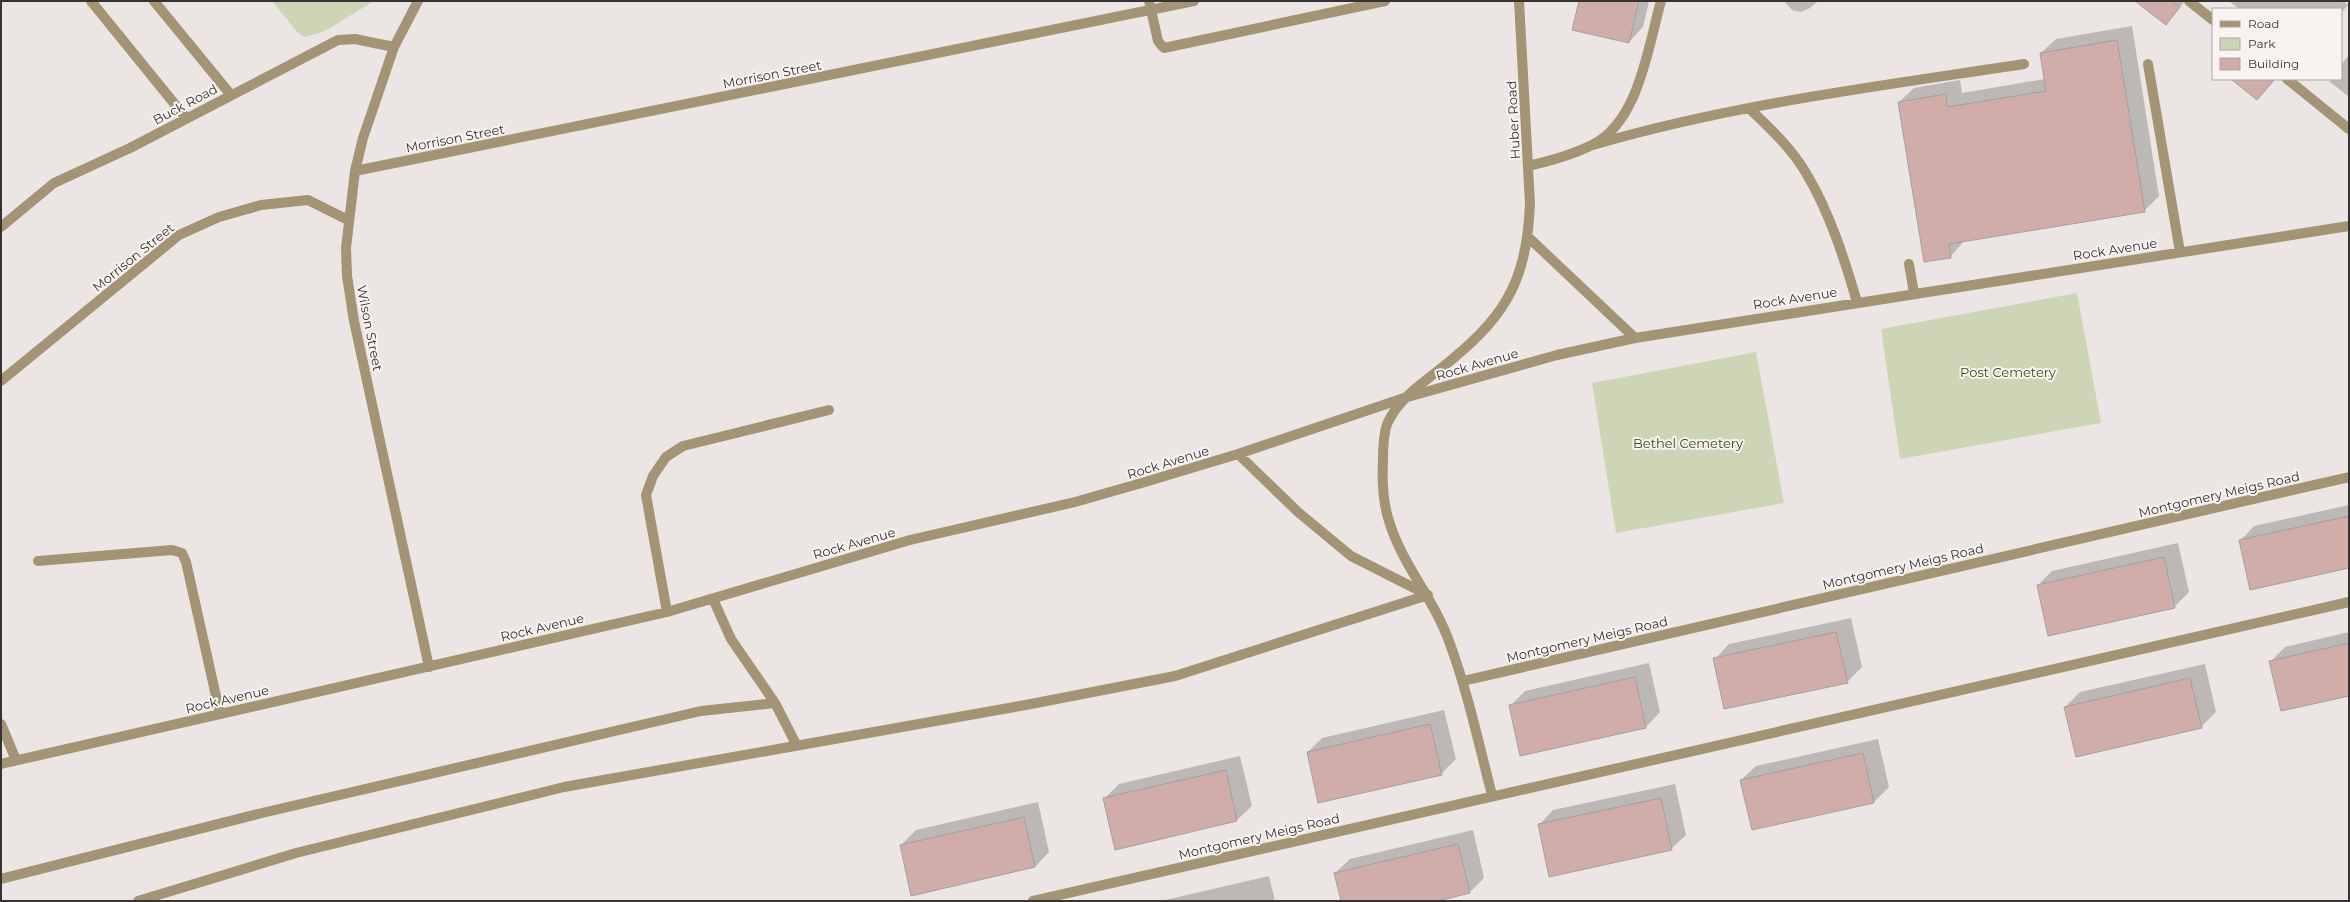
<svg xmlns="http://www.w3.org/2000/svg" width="2350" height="902" font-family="Montserrat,sans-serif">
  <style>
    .green { fill: #ced5b7 }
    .shadow { fill: #0003 }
    .building { fill: #d1adaa; stroke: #a59f9f }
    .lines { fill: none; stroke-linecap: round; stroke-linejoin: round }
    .minor { stroke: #a29475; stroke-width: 10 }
    .labels { text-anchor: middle; stroke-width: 4; stroke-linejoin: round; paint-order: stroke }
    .street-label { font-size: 13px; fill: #363432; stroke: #f8f3f0 }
    .park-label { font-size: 13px; fill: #3f4715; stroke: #f8f3f0 }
  </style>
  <rect width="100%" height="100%" fill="#ebe6e3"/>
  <path class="green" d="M272,1H374L325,31L305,37L298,33Z
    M2077,293L2101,423L1900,459L1881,329Z
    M1756,352L1784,503L1616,533L1592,383Z"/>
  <path class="shadow" d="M1580,1H1649L1643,27L1629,42Z
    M1784,1H1818L1810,8L1801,12L1792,10Z
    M2137,1H2185L2166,24Z
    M2229,1H2343L2348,5L2341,13V9H2239Z
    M2132,26L2159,196L2144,211L1965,240L1950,257L1899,102L1914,88L1960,80L1962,93L2045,79L2041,53L2056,39Z
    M2349,55V97L2329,81L2341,79V65Z
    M2349,505V567L2240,541L2254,526Z
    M2178,543L2189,592L2174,607L2038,585L2052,571Z
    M1851,618L1862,667L1847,682L1715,659L1729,644Z
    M2349,632V695L2270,662L2285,647Z
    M1649,663L1660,712L1646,727L1510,706L1525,691Z
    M2205,664L2216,712L2201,727L2065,707L2080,692Z
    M1444,710L1456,759L1441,774L1308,752L1322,738Z
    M1878,739L1889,787L1874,802L1752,829L1741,780L1756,766Z
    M1240,756L1252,806L1237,820L1116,848L1104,799L1119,784Z
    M1675,784L1686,835L1671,849L1539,825L1553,810Z
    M1038,802L1049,852L1035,867L901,845L916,830Z
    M1473,830L1484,878L1470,892L1434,901H1342L1335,873L1350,859Z
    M1269,876L1275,901H1161Z"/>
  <path class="building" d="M1579,1H1639L1629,43L1572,30Z
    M2135,1H2172L2180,7L2166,25Z
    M2117,40L2145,212L1949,244L1951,258L1924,262L1898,102L1946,94L1947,107L2046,91L2040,53Z
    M2231,79H2275L2257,100Z
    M2349,516V568L2250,590L2239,540Z
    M2164,557L2175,608L2048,636L2037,585Z
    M1836,632L1848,683L1724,709L1713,658Z
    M2349,643V696L2281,711L2269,661Z
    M1635,677L1646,728L1520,756L1509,705Z
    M2190,678L2202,728L2076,757L2064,707Z
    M1430,724L1442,775L1318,803L1307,752Z
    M1863,753L1874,803L1752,830L1740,780Z
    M1226,770L1237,821L1115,850L1103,798Z
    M1661,798L1672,850L1549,877L1538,824Z
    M1024,817L1035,867L911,896L900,845Z
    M1458,844L1470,893L1438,901H1341L1334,873Z"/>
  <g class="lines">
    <path class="minor" d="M91,1L186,118
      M154,1L231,95
      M418,1L394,47L363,138L355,171L346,248L347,276L354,321L429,667
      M1149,1L1158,41L1164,48L1385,1
      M2189,1L2213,20
      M2148,64L2180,252
      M2287,79L2349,129
      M1750,109C1770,128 1792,149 1806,173C1830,213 1844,258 1857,302
      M1593,145C1733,104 1880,86 2024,64
      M1528,166C1550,161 1572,155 1592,145C1639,122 1648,47 1661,1
      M355,171L1194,1
      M1,227L54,183L130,148L338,40L355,39L394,47
      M1528,237L1635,338
      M1909,264L1914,293
      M1,381L179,235L219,217L261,205L308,200L348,220
      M1238,454L1298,512L1351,556L1428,595
      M38,561L172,550L182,553L186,562L220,714
      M713,599L731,639L775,703L796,744
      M667,612L646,495L653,476L666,457L683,446L829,410
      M1463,681L2349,477
      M1,724L16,760
      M1,764L667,612L910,540L1075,502L1145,482L1238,454L1404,398L1557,355L1635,338L2349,226
      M1492,795C1479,745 1468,693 1450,644C1435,600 1402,565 1389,521C1383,503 1382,481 1383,461C1383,450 1383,433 1388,422C1399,399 1420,385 1439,370C1503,319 1526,287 1530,204L1519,1
      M1,879L262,813L701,711L775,703
      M138,901L296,853L564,787L1031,704L1175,676L1428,595
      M1033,901L2349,602"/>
  </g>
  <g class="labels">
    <g class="street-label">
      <text transform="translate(772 74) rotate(-11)" y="5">Morrison Street</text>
      <text transform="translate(185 104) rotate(-28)" y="5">Buck Road</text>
      <text transform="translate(1513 120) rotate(-93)" y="5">Huber Road</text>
      <text transform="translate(455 138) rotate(-11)" y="5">Morrison Street</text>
      <text transform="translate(2115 249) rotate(-9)" y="5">Rock Avenue</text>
      <text transform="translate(133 257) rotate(-39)" y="5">Morrison Street</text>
      <text transform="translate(1795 298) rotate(-9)" y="5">Rock Avenue</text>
      <text transform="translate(370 328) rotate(79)" y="5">Wilson Street</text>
      <text transform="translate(1477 364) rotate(-16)" y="5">Rock Avenue</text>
      <text transform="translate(1168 462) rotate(-17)" y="5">Rock Avenue</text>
      <text transform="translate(2219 494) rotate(-13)" y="5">Montgomery Meigs Road</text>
      <text transform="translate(854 543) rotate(-16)" y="5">Rock Avenue</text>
      <text transform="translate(1903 566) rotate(-13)" y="5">Montgomery Meigs Road</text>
      <text transform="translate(542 627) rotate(-13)" y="5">Rock Avenue</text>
      <text transform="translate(1587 639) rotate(-13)" y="5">Montgomery Meigs Road</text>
      <text transform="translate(227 699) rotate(-13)" y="5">Rock Avenue</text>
      <text transform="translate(1259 836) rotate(-13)" y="5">Montgomery Meigs Road</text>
    </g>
    <g class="park-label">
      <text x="2008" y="377">Post Cemetery</text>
      <text x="1688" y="448">Bethel Cemetery</text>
    </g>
  </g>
  <rect width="2350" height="902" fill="none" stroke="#363432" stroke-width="4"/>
  <rect x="2212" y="8" width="130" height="72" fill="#f8f3f0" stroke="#aaa7a4"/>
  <rect x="2220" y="21" width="20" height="6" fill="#a29475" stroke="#aaa7a4"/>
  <text x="2248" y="28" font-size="12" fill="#363432">Road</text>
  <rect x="2220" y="38" width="20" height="12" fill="#ced5b7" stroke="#aaa7a4"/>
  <text x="2248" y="48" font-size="12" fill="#363432">Park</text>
  <rect x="2220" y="58" width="20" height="12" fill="#d1adaa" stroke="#aaa7a4"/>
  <text x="2248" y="68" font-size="12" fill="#363432">Building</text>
</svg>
